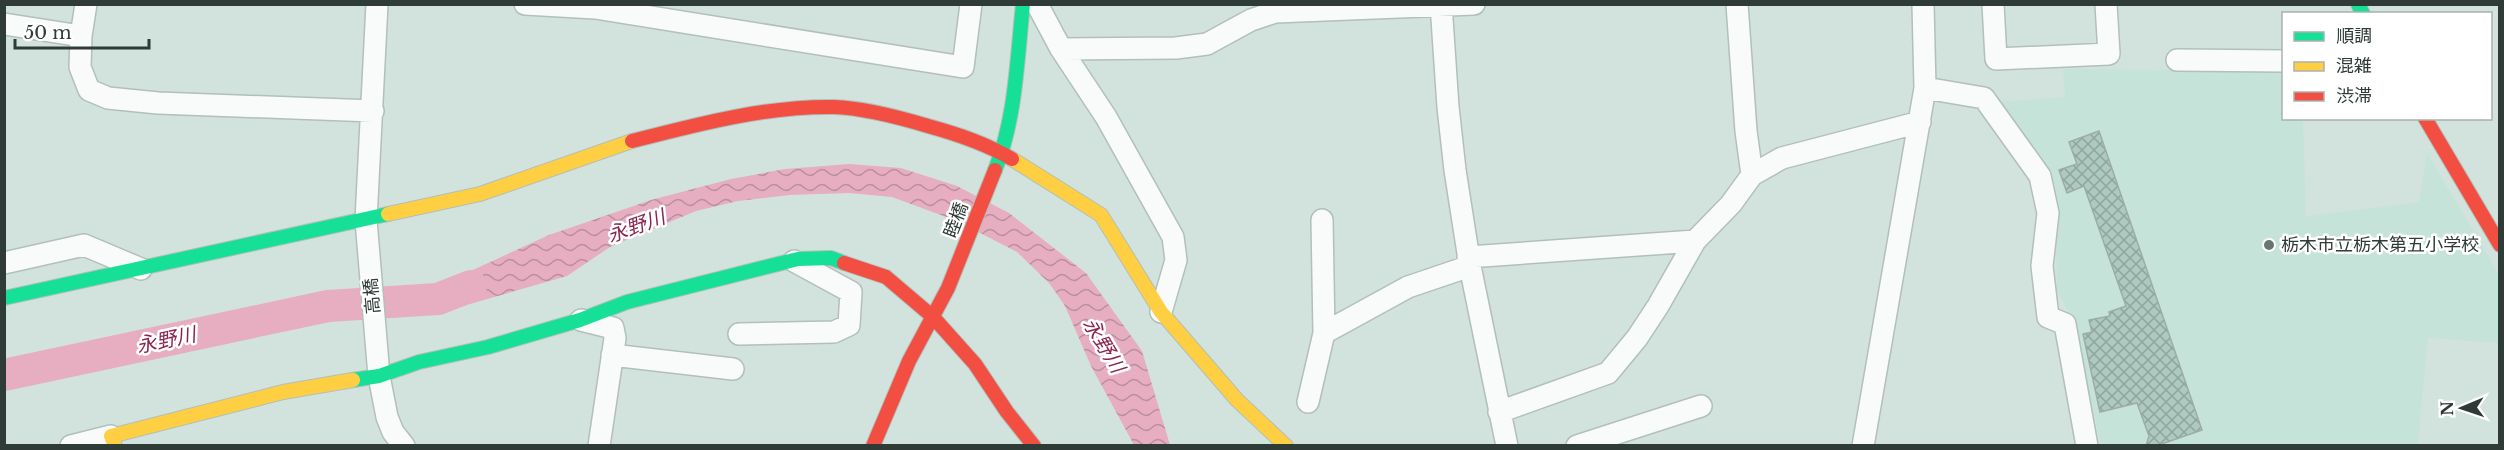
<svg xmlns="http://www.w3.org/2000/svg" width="2504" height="450" font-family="'Libre Baskerville','Noto Sans JP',serif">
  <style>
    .built { fill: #c5e3d8 }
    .water { fill: url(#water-waves) }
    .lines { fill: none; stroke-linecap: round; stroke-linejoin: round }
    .river { stroke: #e6aec0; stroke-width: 32 }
    .building { fill: url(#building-cross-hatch); stroke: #9eaca7; stroke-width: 1.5 }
    .street-casing { stroke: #b2bfba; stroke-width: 24 }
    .fast-casing { stroke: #b2bfba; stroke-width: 16 }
    .slow-casing { stroke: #b2bfba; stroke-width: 16 }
    .jam-casing { stroke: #b2bfba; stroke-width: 16 }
    .street { stroke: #f8fbfa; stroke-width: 21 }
    .fast { stroke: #16e098; stroke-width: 14 }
    .slow { stroke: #ffcf43; stroke-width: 14 }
    .jam { stroke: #f24e42; stroke-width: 14 }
    .poi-dot { fill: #687670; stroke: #fff; stroke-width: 2 }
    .labels { text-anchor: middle; stroke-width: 5; stroke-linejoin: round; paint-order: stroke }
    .street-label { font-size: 18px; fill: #2f3b36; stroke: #fff }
    .poi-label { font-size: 18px; fill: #2f3b36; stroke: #fff; text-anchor: start }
    .water-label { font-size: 20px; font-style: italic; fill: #89254e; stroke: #fff }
  </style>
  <defs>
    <pattern id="water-waves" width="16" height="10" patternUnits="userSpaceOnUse" patternTransform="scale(1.5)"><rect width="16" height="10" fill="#e6aec0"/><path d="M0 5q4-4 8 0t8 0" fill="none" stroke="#bb8f9d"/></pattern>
    <pattern id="building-cross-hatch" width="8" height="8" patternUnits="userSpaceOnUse" patternTransform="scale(1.5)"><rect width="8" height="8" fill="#aecac0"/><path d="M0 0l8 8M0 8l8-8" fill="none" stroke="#8ea59d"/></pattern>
  </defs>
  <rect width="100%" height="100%" fill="#d2e3dd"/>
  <path class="built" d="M2063,69L2283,71L2284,118L2303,119L2306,216L2419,202L2427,153L2499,274V343L2428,338L2418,445H2101L2073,322L2057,290L2055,185L1996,102L2065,97Z"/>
  <path class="water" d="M849,164L901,168L957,186L1009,213L1086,273L1142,351L1170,445H1134L1091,366L1065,306L1049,283L1017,252L957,221L892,197L849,193L790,195L738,201L696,211L610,247L567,276L435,314L427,291L549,235L651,200L731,179L785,169Z"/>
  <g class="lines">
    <path class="river" d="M4,375L328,306L438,299L471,286"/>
  </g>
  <path class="building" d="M2099,131L2202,430L2156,446H2146L2149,436L2137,403L2100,412L2083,334L2092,332L2089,320L2110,316L2109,312L2126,306L2084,186L2067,193L2059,170L2077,164L2069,142Z"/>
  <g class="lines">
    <defs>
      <path id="street" d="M86,4L81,36L80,67L89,90L108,98L158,103L373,111
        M377,4L366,220L379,376L387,417L393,432L404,446
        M525,4L595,8L963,67L971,4
        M1037,4L1061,49L1106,117L1173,237L1176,260L1161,312
        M1441,4L1448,107L1455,170L1470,266L1507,446
        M1737,4L1746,131L1752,175
        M1993,4L1996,59L2109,54L2106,4
        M4,24L81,36
        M1061,49L1176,48L1207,44L1251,20L1275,12L1474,4
        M2177,60L2284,61
        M1925,88L1984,98L2040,176L2048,213L2042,266L2048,317L2065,324L2087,446
        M1322,220L1324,333
        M1468,257L1695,241
        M4,263L84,245L141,269
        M581,320L613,328L615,338L599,446
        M739,334L834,332L849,325L851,292L794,261
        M612,355L733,369
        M1308,402L1324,333L1408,287L1470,266
        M1499,412L1608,373L1637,338L1658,306L1695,241L1731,204L1752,175L1782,158L1920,122
        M71,446L111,436
        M1577,446L1701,406
        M1863,446L1925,88L1923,4"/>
      <path id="fast" d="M2358,4L2363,14
        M995,170C1016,118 1017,59 1023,4
        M4,298L388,214
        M353,380L379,376L419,362L488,347L580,320L627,302L798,259L831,258L844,263"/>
      <path id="slow" d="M1012,159L1101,215L1161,312L1237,400L1286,446
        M388,214L480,194L632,141
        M115,446L111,436L283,392L353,380"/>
      <path id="jam" d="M2425,118L2500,245
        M632,141C698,124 766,106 834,107C865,108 898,117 928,126C957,134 985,143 1012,159
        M844,263L886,277L933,317L975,364L1007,412L1034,446
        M873,446L909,361L948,288L995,170"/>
    </defs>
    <use href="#street" class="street-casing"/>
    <use href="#fast" class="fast-casing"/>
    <use href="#slow" class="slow-casing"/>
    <use href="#jam" class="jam-casing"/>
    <use href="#street" class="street"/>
    <use href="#fast" class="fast"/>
    <use href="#slow" class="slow"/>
    <use href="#jam" class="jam"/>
  </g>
  <circle class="poi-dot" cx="2269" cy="245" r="6"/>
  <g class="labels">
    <g class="street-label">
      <text transform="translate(956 220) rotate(-69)" y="6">睦橋</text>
      <text transform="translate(372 296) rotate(-95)" y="6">高橋</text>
    </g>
    <g class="poi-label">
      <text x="2281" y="251">栃木市立栃木第五小学校</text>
    </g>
    <g class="water-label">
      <text transform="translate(636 226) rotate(-20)" y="7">永野川</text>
      <text transform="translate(166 340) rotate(-12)" y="7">永野川</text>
      <text transform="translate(1104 345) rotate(59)" y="7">永野川</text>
    </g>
  </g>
  <rect width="2504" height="450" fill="none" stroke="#2f3b36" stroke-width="12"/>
  <rect x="2282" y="12" width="210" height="108" fill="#ffffff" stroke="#acb1af" stroke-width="1.5"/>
  <rect x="2294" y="32" width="30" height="9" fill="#16e098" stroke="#acb1af" stroke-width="1.5"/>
  <text x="2336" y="42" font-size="18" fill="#2f3b36">順調</text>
  <rect x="2294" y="62" width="30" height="9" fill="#ffcf43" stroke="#acb1af" stroke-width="1.5"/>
  <text x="2336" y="72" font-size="18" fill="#2f3b36">混雑</text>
  <rect x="2294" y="92" width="30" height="9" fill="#f24e42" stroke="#acb1af" stroke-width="1.5"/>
  <text x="2336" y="102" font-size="18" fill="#2f3b36">渋滞</text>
  <g transform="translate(2462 408) rotate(268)" stroke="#ffffff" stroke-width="4.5" paint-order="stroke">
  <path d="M0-4.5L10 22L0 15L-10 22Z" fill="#2f3b36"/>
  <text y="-9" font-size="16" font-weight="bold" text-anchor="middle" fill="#2f3b36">N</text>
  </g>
  <path d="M15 39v9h134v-9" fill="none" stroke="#2f3b36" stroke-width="3"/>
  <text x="24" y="39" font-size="18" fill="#2f3b36" stroke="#ffffff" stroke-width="4.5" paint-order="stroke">50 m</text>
</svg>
